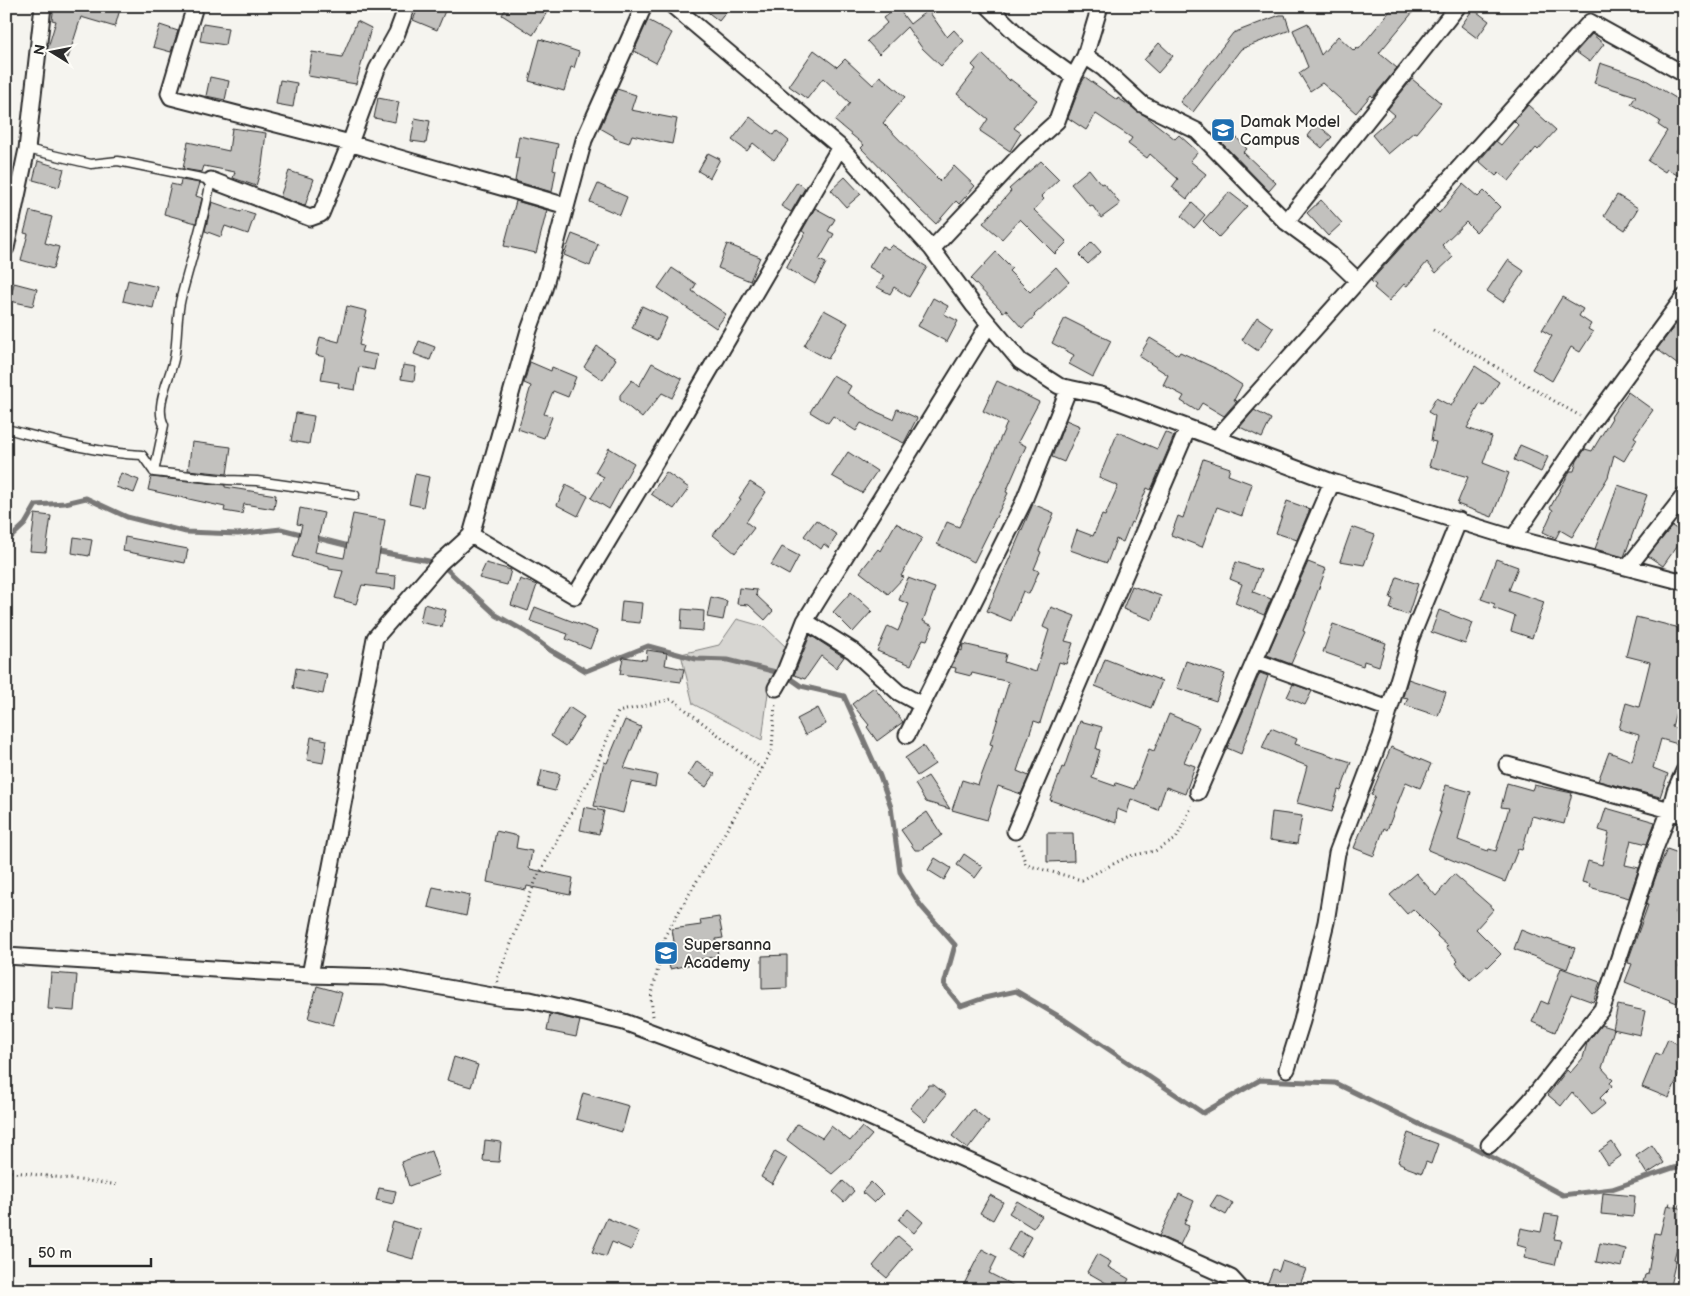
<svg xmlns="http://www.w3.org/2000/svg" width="1690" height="1296" font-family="'Balsamiq Sans',sans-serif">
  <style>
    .green { fill: #d7d6d2; stroke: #81807e }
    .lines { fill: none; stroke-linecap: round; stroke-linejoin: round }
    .stream { stroke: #797877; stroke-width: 5 }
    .building { fill: #c2c1be; stroke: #2b2b2b }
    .lane-casing { stroke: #2b2b2b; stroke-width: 11 }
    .street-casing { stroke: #2b2b2b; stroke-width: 19 }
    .path { stroke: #2b2b2b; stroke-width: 3; stroke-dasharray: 1 4; stroke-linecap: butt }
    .lane { stroke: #fdfcf7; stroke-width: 8 }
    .street { stroke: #fdfcf7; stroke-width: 15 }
    .labels { text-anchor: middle; stroke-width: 4; stroke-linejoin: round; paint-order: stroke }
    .poi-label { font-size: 16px; fill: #2b2b2b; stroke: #fdfcf7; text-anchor: start }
  </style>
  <rect width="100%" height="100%" fill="#f5f4ef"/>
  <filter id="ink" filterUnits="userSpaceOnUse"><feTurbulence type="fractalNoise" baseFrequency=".02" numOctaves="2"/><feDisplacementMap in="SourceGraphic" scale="10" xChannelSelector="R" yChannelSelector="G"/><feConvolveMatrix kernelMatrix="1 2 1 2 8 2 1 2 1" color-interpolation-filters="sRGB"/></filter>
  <g filter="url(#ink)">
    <path class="green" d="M737,619L765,627L788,649L769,685L762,740L693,704L681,654L719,645Z"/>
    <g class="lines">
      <path class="stream" d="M313,537L353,547
        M6,542L25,524L36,505L65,503L86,498L127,517L186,532L238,534L281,529L305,535
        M374,551L440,563L496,615L526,632L550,650L586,671L648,646L696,659L728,660L784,674L801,686L844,696L880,776L891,807L900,872L921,906L955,945L944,985L961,1006L984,998L1016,991L1065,1020L1203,1113L1260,1080L1335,1083L1425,1127L1471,1146L1563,1195L1612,1189L1673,1168L1684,1166"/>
    </g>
    <path class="building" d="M54,6H109L120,9L115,27L81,17L68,58L47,51L56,21L52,20Z
      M419,6H447L437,30L413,20Z
      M507,6H538L547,12L533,35L502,15Z
      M700,6H731L719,21Z
      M1394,6H1418L1379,53L1397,68L1373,97L1371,95L1356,113L1322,83L1310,91L1299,73L1308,67L1293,30L1308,23L1321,55L1338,36L1354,51L1357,48L1359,49Z
      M897,7L910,24L928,10L947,37L954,30L964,41L941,66L922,48L907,27L879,54L867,41L887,23L883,18Z
      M1473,9L1489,21L1477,38L1461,26Z
      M1280,15H1285L1290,30L1241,49L1193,112L1180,102L1233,33Z
      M648,20L672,33L656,63L634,51Z
      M357,21L371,28L356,84L308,76L312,52L342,57Z
      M203,24L228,28L225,45L200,41Z
      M160,25L178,31L171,52L153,47Z
      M1592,34L1604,44L1590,62L1576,52Z
      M540,39L579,52L574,68L571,67L564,91L529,81Z
      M1159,43L1173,56L1158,73L1144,60Z
      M814,50L837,67L845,59L873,85L880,76L905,97L883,123L940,181L954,166L975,186L959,204L956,201L936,224L919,208L861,148L864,145L835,121L850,103L823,78L807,99L789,86Z
      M982,54L1010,81V79L1037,100L1014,128L1021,133L1010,151L980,131L988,119L957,94L976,69L972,65Z
      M1600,63L1641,77L1684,103V140L1676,151L1684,157V179L1667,169L1665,172L1648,161L1667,131L1658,125L1660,121L1631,104L1636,96L1594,83Z
      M210,77L229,81L225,100L206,96Z
      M1085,77L1117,100L1118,98L1147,117L1175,139L1179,135L1198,152L1190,161L1206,174L1187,199L1172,187L1178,179L1150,154L1147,158L1128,144L1132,138L1096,114L1086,130L1068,118L1081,84Z
      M1412,79L1441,103L1416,133L1414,132L1388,154L1372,135L1395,115L1388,109Z
      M280,80L297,83L293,107L276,104Z
      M617,89L636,95L631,110L677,119L672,144L632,135L629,143L614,138V136L600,128Z
      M378,98L399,102L395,122L374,118Z
      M1528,105L1556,130L1538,150L1536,148L1509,181L1499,173L1496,176L1479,161L1496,141L1501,145L1518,125L1514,121Z
      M750,117L774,135L777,131L789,141L774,160L753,143L747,151L732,140Z
      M415,118L430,121L426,143L411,141Z
      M1317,124L1332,137L1322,148L1308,136Z
      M1227,127L1247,149L1243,152L1276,183L1269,191L1216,137Z
      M232,128L266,133L262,165L256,186L233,178L235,172L204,166L202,172L183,169L188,142L229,151Z
      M519,136L558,144L553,169L556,170L552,192L515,181L519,158H515Z
      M708,153L720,159L710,178L698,171Z
      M38,161L64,169L59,187L33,180Z
      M1041,161L1059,179L1041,196L1044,199L1034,210L1067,242L1055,254L1020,219L1002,239L983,223L1011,191L1009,189Z
      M1089,169L1101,184L1103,183L1112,193L1120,204L1101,218L1092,205L1090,206L1071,184Z
      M289,171L314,179L305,206L280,197Z
      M845,177L861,194L846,207L831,190Z
      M181,180L200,183L196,196L202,198L196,223L164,214L171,184L180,186Z
      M797,182L805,188L791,212L781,206Z
      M598,184L627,197L620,215L590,202Z
      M1463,184L1478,197L1484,191L1500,207L1476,232L1466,222L1442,245L1453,257L1436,273L1427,262L1407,286L1404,284L1389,301L1374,288L1376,285L1371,281L1435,209L1439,213Z
      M1229,192L1247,206L1219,237L1203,221Z
      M1617,195L1638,208L1625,230L1604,216Z
      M1321,200L1342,223L1328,236L1307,213Z
      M516,201L547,210L536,253L504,246Z
      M212,202L241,212L242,210L255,214L248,234L225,226L221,237L205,231Z
      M1192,203L1205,215L1194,228L1181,216Z
      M815,208L835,219L828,231L834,234L819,260L826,263L815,284L786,268L805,233L802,231Z
      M30,211L52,217L45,243L59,247L53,269L21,260L28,234L24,233Z
      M572,234L598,244L590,266L564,255Z
      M1092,242L1101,252L1088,264L1079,255Z
      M727,244L760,257L750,281L718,268Z
      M892,245L927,267L909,297L894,287L890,294L877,287L884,276L869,267L882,246L888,249Z
      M996,252L1012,268L1009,271L1030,292L1056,267L1069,282L1034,315L1035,316L1022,328L1006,310L1003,312L971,279Z
      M1508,260L1524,271L1503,302L1487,291Z
      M672,268L696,284L692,291L726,314L716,328L658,288Z
      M128,280L158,287L153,308L123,301Z
      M14,283L37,289L33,306L10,301Z
      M1562,297L1583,309L1579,316L1591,324L1588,329L1593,332L1580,352L1571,347L1552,381L1532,369L1552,336L1542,330Z
      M933,298L948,306L944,314L958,321L947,342L918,326Z
      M347,306L367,311L359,345L363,346L361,352L377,355L374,370L359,367L355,390L338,387L339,383L321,380L325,357L316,355L320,337L339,342Z
      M642,306L667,318L657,340L632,328Z
      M824,310L848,323L828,359L804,346Z
      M1257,317L1273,328L1258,351L1242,340Z
      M1065,318L1111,341L1093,377L1069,364L1074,355L1052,343Z
      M1677,323L1684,328V358L1678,365L1657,349Z
      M1150,338L1178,355L1180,352L1217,369L1242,385L1234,400L1237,401L1224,416L1202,403L1197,411L1181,401L1184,396L1163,385L1168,375L1139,356Z
      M419,341L435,347L430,360L414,354Z
      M597,346L616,359L603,380L584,367Z
      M530,362L551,371L552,367L576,377L568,397L553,391L544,414L552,417L544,438L518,429L531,386L524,383Z
      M652,363L682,379L672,398L662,393L642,418L620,400V395L632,380L639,386Z
      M403,365L416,367L414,381L401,379Z
      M1475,366L1499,382L1484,406L1480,404L1467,428L1492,437L1483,463L1509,473L1492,517L1457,504L1468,477L1429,466L1436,442L1431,441L1435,416L1428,412L1436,398L1451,406Z
      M833,375L851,386L847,393L877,412L893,419L897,409L917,418L904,443L861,423L856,431L833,416L828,423L810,412Z
      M997,381L1039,402L1018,442L1026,446L1006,492L1008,493L974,562L937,544L947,522L959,527L991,460L1007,423L983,411Z
      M1628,392L1653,410L1634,437L1637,439L1624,461L1614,455L1608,477L1572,537L1560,530L1556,538L1543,532L1553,510L1550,508L1570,471H1574L1577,461L1585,449L1592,451L1612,418L1611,417Z
      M1254,410L1271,419L1262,438L1240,427Z
      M296,413L314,416L309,444L291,441Z
      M1066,420L1080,426L1064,462L1052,457Z
      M1118,432L1157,449L1165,432L1174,436L1151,490L1147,488L1133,523L1131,522L1123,542L1116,539L1107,563L1070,550L1077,530L1093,536L1102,515L1105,516L1118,486L1099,478Z
      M192,442L231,447L227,474L188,470Z
      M1520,445L1548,457L1541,472L1514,460Z
      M609,448L634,463L609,509L591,498L604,477L595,472Z
      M848,452L877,471L862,493L832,476Z
      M1203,459L1230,468L1228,475L1252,484L1242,516L1217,507L1202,547L1171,535L1178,516L1183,518Z
      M666,472L689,488L674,509L651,494Z
      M121,473L139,480L134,493L116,487Z
      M415,474L429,477L423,507L409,504Z
      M151,477L225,485V487L276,495L274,509L244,504L242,514L224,511L225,507L148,490Z
      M750,482L766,492L746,522L754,528L735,553L713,535L741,499L739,498Z
      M566,485L588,496L578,516L557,505Z
      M1618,485L1647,495L1624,557L1595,549Z
      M1287,501L1310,509L1297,540L1276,533Z
      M1033,504L1054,513L1039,551L1041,552L1034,569L1039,571L1029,594L1023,591L1011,621L987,611Z
      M300,508L324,513L315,552L344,558L353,514L385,520L376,574L396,576L395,589L362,585L356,604L335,598L343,571L329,569V567L293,557L302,525L297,524Z
      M35,514L51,516L46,552L30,551Z
      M816,520L837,535L829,548L824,544L821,549L804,536Z
      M896,523L922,538L901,576L904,577L888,594L860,572L878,549L880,551Z
      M1672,526L1684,534V536L1663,566L1648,556Z
      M1352,527L1375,535L1364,565L1340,561Z
      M74,537L92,540L89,556L72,553Z
      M125,537L188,549L185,563L123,551Z
      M782,547L799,556L789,575L771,565Z
      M1496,559L1518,567L1509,590L1544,602L1532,638L1511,631L1515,616L1493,608L1495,604L1481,599Z
      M1236,562L1261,570L1253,592L1271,599L1264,615L1235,603L1242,584L1230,579Z
      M1308,562L1326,569L1303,631L1305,632L1291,664L1267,655Z
      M486,563L511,570L507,585L479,578Z
      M1397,577L1418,584L1408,615L1390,609L1393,599L1390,598Z
      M908,578L935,588L923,621L933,626L927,640L923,639L911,665L877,651L888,626L898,631L909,604L899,600Z
      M520,579L537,585L528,611L511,605Z
      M1132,586L1161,596L1153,620L1123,609Z
      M739,588L757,590L756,595L773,611L765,620L749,605L737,604Z
      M851,592L872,611L853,632L833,612Z
      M711,597L727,601L723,620L707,617Z
      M622,601L642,603L640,623L620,621Z
      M424,604L446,610L442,627L420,622Z
      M535,607L597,631L590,649L566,639L568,634L530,621Z
      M1051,607L1075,616L1065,641L1073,643L1066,664L1059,662L1040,723L1034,721L1017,771L1029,776L1021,794L998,786L987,820L952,810L962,780L978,785L993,745L990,744L1009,682L972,673L971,676L955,672L956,668L951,667L960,650L962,651L963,644L1006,654L1004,662L1036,672L1049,630L1043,627Z
      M682,609L704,611L703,631L681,629Z
      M1439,610L1473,623L1465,644L1431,632Z
      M1636,617L1684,629V680L1672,727L1684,730V746L1661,739L1653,768L1668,774L1660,797L1598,781L1609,752L1632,761L1639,735L1619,729L1626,703L1639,707L1650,662L1626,656Z
      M1333,624L1386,643L1379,666L1364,661L1363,666L1323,652Z
      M810,635L844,657L836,668L821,656L805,679L794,675Z
      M647,650L667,653L665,665L684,669L681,682L620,674L623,657L646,660Z
      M1105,659L1162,681L1151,708L1095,686Z
      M1186,661L1225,674L1216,701L1177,688Z
      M296,668L327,674L323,694L293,688Z
      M1260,673L1268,676L1241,754L1227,748Z
      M1408,679L1446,692L1438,716L1405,705L1408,698L1403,697Z
      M1293,684L1312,691L1305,705L1287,697Z
      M874,687L903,722L877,741L867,727L869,725L852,704Z
      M569,707L584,717L566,746L551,736Z
      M818,708L826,724L805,735L797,719Z
      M1169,714L1199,727L1184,762L1195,766L1185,794L1166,787L1158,810L1131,799L1127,813L1117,809L1116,823L1050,800L1062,767L1064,768L1080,721L1102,727L1096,749L1100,750L1092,778L1115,786L1116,783L1134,789L1149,749L1154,751Z
      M625,720L641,727L624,768L657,775L655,787L631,782L623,813L594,806L604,762L607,763Z
      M1271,728L1297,739L1295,744L1351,762L1341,791L1338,790L1332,812L1297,803L1307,766L1262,748Z
      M311,737L327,740L323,763L307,760Z
      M923,746L935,764L917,776L905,758Z
      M1391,747L1431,764L1420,788L1406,782L1387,830L1384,828L1374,856L1354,848L1375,796L1371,795Z
      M697,761L715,774L706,787L688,775Z
      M542,770L560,774L555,791L538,787Z
      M928,776L950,809L926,802L915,784Z
      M1507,783L1532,790L1534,785L1572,793L1564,824L1532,816L1522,850L1518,849L1505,882L1428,850L1441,812H1439L1446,785L1471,792L1458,840L1488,851L1489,849L1496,851L1509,808L1501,807Z
      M584,807L604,811L599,834L580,830Z
      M1606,808L1655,822L1647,844L1631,840L1625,865L1639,868L1629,898L1589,887L1590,884L1582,882L1588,861L1602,865L1609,833L1599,830Z
      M927,812L942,835L920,850H915L901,830Z
      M1272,812L1302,816L1297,844L1269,840Z
      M496,831L518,836L516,848L532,851L529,868L530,869L573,878L570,895L527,886L526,890L487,882Z
      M1047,833H1073L1074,861L1047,862Z
      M1667,849L1684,855V887L1675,914L1684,917V954L1679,967L1684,969V995L1681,994L1677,1003L1625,982L1632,964L1628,963L1629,958L1648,905H1646L1657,873Z
      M964,854L983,867L975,878L957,865Z
      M935,858L951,868L944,880L928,870Z
      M1416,873L1436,896L1454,874L1494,909L1476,929L1501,954L1488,967L1486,966L1470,980L1456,963L1458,961L1446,947L1448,946L1437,936L1438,934L1413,909L1407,914L1390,895Z
      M433,887L470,895L466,916L428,907Z
      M719,917L723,938L716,939L718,956L696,960L697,963L670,969L666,950L675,948L672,929L701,925L700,920Z
      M1521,930L1546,940L1547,939L1575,948L1567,969L1514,949Z
      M787,955V988L762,989V956Z
      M1561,968L1600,982L1593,1002L1571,994L1555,1032L1532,1022L1541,1001L1548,1004Z
      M51,973L77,975L74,1011L48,1009Z
      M317,986L342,993L333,1025L308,1018Z
      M1618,1005L1645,1011L1640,1035L1613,1029Z
      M550,1014L580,1021L576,1037L547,1031Z
      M1601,1025L1614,1029L1602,1068L1613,1080L1610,1083L1612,1086L1600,1098L1605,1104L1592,1115L1572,1092L1561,1106L1548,1095L1567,1070L1570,1073L1583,1058L1587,1043Z
      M1668,1039L1684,1047V1052L1679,1063L1683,1065L1669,1098L1642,1087L1656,1053L1661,1055Z
      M454,1057L478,1065L471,1087L447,1080Z
      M929,1085H934L946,1095L925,1121L910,1108Z
      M583,1093L629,1106L622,1132L576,1119Z
      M973,1109L989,1122L968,1149L952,1136Z
      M797,1124L822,1138L831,1126L850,1141L862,1127L872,1135L859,1150L832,1174L787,1140Z
      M1408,1133L1438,1144L1431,1164L1426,1162L1422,1173L1403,1166L1404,1165L1398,1162Z
      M485,1140L501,1142L499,1162L483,1161Z
      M1612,1142L1621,1156L1608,1165L1599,1151Z
      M1652,1145L1664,1163L1647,1174L1636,1156Z
      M431,1151L439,1175L409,1186L401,1162Z
      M775,1151L787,1158L772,1184L761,1177Z
      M843,1181L854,1191L844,1202L833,1192Z
      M871,1182L883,1194L874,1203L862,1192Z
      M379,1188L396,1191L393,1204L376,1200Z
      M1603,1193L1635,1196L1633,1217L1601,1214Z
      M1179,1194L1194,1201L1184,1224L1189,1226L1180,1245L1159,1236Z
      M990,1195L1003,1202L993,1220L980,1213Z
      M1217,1195L1233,1203L1226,1215L1210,1206Z
      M1017,1201L1042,1216L1033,1228L1009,1213Z
      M1667,1205L1684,1209V1230L1682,1229L1674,1259L1676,1260L1669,1290H1641L1645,1275L1648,1274L1655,1233L1660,1234Z
      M908,1209L923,1222L914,1233L899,1220Z
      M1545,1214L1559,1216L1554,1239L1561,1240L1555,1265L1524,1258L1527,1248L1517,1245L1521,1228L1541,1232Z
      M607,1218L639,1232L631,1250L612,1242L606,1257L592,1252Z
      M393,1222L421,1230L413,1259L385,1251Z
      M1019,1230L1031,1237L1020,1257L1008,1250Z
      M898,1236L912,1248L887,1278L873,1266Z
      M1600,1243L1626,1249L1622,1267L1596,1262Z
      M982,1249L997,1257L989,1273L1022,1290H961Z
      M1097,1254L1111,1262L1108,1267L1129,1279L1123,1290H1104L1108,1284L1087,1272Z
      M1282,1261L1306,1269L1298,1290H1265L1273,1269L1279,1271Z"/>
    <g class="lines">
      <defs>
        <path id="lane" d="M27,149L91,164L118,161L211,180C204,220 191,259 181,298C176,318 178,339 174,359C170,378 154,406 164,425L154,472
          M6,429C51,440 96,453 142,455L154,472L228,480L257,481L355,495"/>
        <path id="street" d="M195,6L169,93L171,97L350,143L377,69L397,33L407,6
          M673,6L840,147L932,249L974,306L1020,361L1059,386L1101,395L1332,482L1513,538L1684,582
          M988,6L1023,40L1074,77
          M1085,56L1103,68L1142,104L1197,131L1286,222L1331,255L1358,281
          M211,180L310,218L321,214L350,143C422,166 494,184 566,206
          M1286,222L1458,6
          M6,248L27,149L43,6
          M932,249L1026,149L1057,121L1072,80L1085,56L1100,6
          M1217,438L1590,22L1684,74
          M471,535L575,596L683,416L840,147
          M1513,538L1592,422L1684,297
          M1628,567L1684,496
          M805,621L853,651L898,692L922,705
          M1255,661L1389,709
          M776,688L784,674L805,621L989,324
          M907,735L1023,503L1069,388
          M1507,765L1670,810L1684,816
          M1198,792L1332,482
          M1015,831L1188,428
          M6,956L310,975L386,977L503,998L530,1000L624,1022L827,1098L1231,1278L1242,1290
          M310,975L375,638L440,563L471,535L529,330L544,289L584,140L644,6
          M1287,1069L1302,1021L1326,922L1337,853L1381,737L1411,638L1459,520
          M1489,1145L1530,1101L1602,1009L1656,846L1670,810L1675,791L1684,771"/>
      </defs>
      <use href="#lane" class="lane-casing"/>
      <use href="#street" class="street-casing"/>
      <path class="path" d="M1433,330L1580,416
        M1019,844L1026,865L1082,880L1129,856L1155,851L1176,839L1192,806
        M498,982L497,979L536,880L595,769L618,712L672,699L762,769
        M653,1016L651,998L666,934L762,769L772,749L775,703
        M6,1171L120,1185
        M1669,1204L1684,1207"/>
      <use href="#lane" class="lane"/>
      <use href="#street" class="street"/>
    </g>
  </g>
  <defs>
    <symbol id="school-square" viewBox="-11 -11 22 22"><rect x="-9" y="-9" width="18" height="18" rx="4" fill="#1f6fb2" stroke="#fdfcf7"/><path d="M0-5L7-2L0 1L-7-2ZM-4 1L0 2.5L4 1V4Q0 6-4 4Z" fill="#fff"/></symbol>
  </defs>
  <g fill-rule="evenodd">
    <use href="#school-square" x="1209" y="116" width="28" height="28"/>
    <use href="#school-square" x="652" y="939" width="28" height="28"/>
  </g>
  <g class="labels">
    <g class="poi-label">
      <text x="1240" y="127">Damak Model<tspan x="1240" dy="18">Campus</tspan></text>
      <text x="684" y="950">Supersanna<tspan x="684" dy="18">Academy</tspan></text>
    </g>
  </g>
  <rect width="1690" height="1296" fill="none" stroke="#fdfcf7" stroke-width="25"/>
  <rect x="12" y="12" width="1665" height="1271" fill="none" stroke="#2b2b2b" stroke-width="2" filter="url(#ink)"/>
  <g transform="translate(52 52) rotate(280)" stroke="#fdfcf7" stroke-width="4" paint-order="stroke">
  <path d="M0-4L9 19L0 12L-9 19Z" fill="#2b2b2b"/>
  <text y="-8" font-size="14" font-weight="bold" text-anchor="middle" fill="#2b2b2b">N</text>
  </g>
  <path d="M30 1258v8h121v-8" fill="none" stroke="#2b2b2b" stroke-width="2.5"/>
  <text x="38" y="1258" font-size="15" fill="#2b2b2b" stroke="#fdfcf7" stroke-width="4" paint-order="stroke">50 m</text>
</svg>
